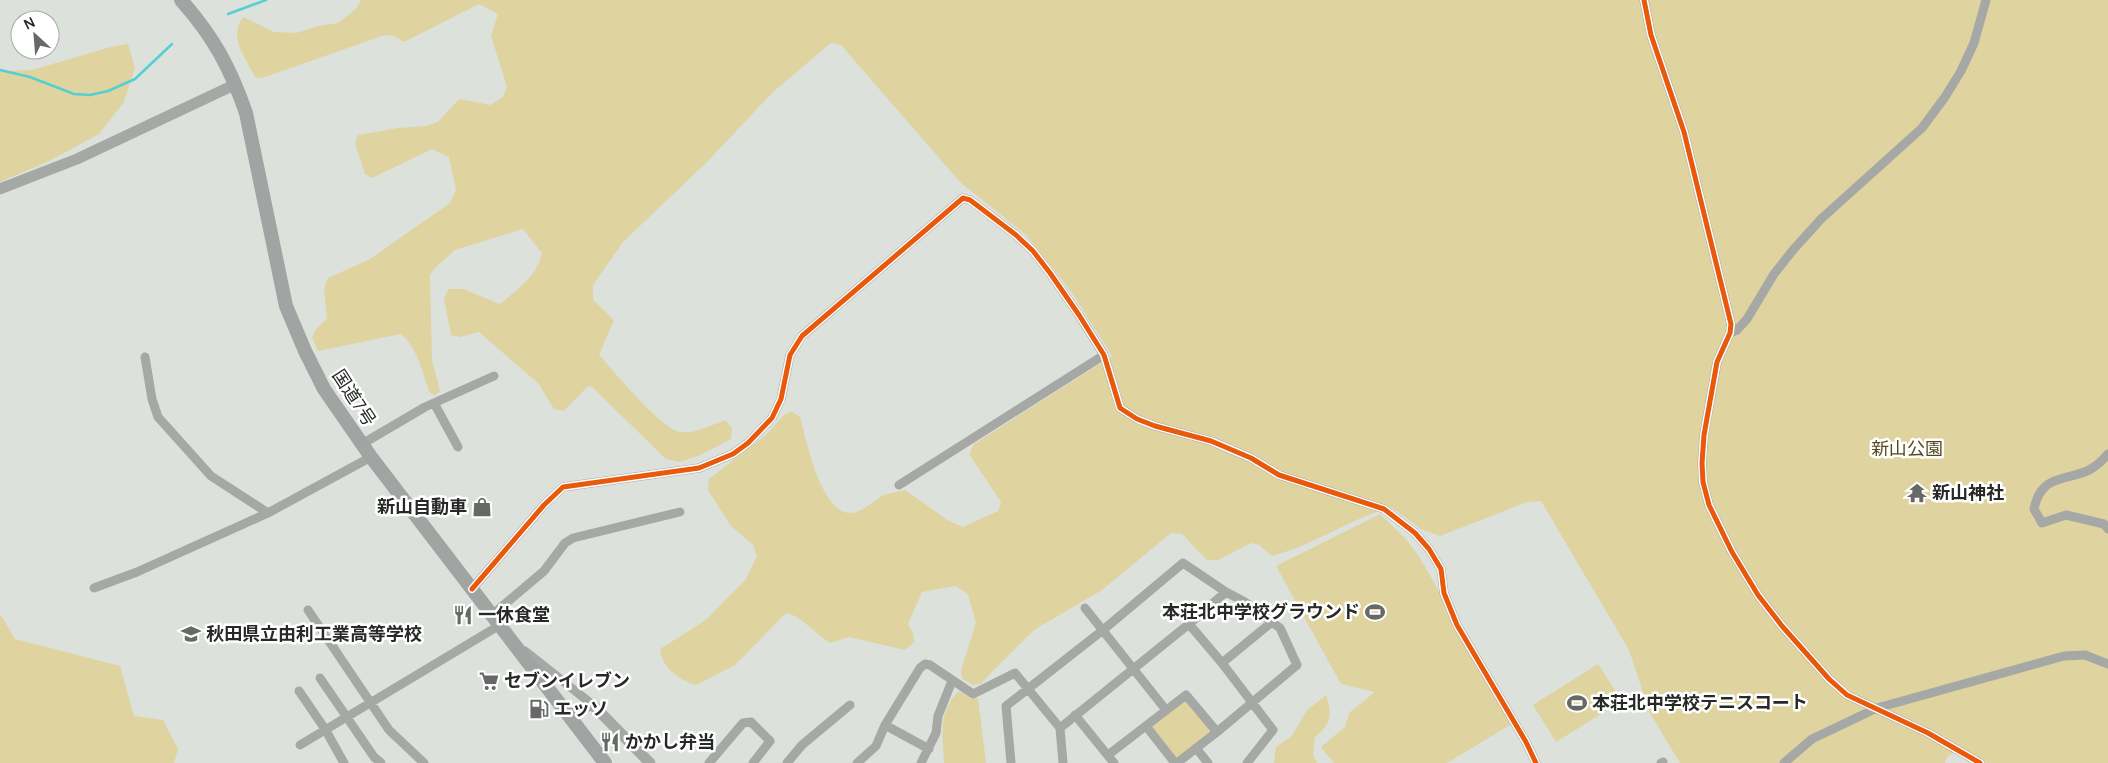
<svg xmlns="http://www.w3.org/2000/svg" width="2108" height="763" font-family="Manrope,'Noto Sans JP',sans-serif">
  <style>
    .green { fill: #dfd39f }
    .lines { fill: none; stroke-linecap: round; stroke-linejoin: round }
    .stream { stroke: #54cfd2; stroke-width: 2.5 }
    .minor { stroke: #a6a8a6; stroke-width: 9 }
    .tertiary { stroke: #a6a8a6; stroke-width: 11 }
    .trunk { stroke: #a0a4a2; stroke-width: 14 }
    .cycleway-casing { stroke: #fff; stroke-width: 8 }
    .cycleway { stroke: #e8590c; stroke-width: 5 }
    .labels { text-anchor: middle; stroke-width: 5; stroke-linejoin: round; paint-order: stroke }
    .street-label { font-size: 18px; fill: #262926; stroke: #fff }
    .park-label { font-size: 18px; fill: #54481e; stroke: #fff }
    .poi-label { font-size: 18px; font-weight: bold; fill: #262926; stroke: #fff; text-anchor: start }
  </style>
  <rect width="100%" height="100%" fill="#dce1dc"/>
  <path class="green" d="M361,0H2108V763H1986L1960,748L1947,757L1945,763H1680L1650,713L1629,650L1541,501L1527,502L1440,536L1421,529L1391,507C1350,519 1314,545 1272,556L1259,545L1251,543L1218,560H1207L1182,534L1171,533L1102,590L1034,630L980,684L972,685L962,678L961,670L976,623L968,594L955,586L922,592L908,624L913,633L914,642L905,650L849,637L830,643C817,635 800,615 786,613L735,665L696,685C679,680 662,668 660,649L706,620L746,579L757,556L753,545L731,526L708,490L709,479L766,435L784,415L791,411L800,417C806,438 821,516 852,513C862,512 873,501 882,496C889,493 897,492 905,490L949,521L963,527L998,511L1001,502L969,454L974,444L1112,356L1071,291L1026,235L960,182L841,45L831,43L773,92L707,162L623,242L593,285V300L614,320L599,355C614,371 660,428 680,432C695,434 712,425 725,420L732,428L731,439L700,455L680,462L666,459L592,387L588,386L564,411L554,409L539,384L479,332L460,337L451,335L444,298L449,289H463L500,304C517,290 537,276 542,253L523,229L455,250L435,268L430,275L432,360L440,391L435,395L430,393C423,375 417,346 401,334L318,351L312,337L316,329L327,318L324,289L328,278L370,259L450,203L456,190L449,157L432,149L372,178L365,174L355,143L358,135L398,128L426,126L438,122L459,99L490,105L503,97L507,87L491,36L498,14L479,4L404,42L394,36L385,35L262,78L255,77C245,57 228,37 243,17L274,32L296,33L319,26L338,23L356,9Z
    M128,44L135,68L124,102L99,134L49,161L0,182V71L32,70L114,46Z
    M1380,514L1405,538L1418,555L1515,722L1447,763H1334L1321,747L1345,727L1350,712L1375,692L1341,684L1276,566Z
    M0,614L15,639L120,666L134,716L163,720L178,749L174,763H0Z
    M1598,664L1622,701L1556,742L1533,705Z
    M959,691L971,699L978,698L986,763H944C943,736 937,712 959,691Z
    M1186,695L1217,732L1177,763L1146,726Z
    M1326,695C1332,714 1332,724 1315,737L1313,754L1317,763H1274L1276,747L1292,736L1307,710Z"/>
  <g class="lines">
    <path class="stream" d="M228,14L266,0
      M0,70L30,77L74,94L90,95L108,91L135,79L172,44"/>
    <path class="minor" d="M1644,0L1651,35L1684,132L1731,324L1730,333L1717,362L1704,435L1702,463L1703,482L1709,505L1732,552L1758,595L1782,626L1829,679L1847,695L1928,733L1980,763
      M1730,333L1737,330L1747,319L1774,274L1793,250L1821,219L1922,128L1945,97L1961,71L1974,43L1986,0
      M145,357L152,399L158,417L211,476L268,513
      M434,403L458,447
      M362,444L425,407L494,376
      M2108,454C2103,460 2094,468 2087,471C2063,481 2041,475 2034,509L2042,523L2066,515L2104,524L2108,529
      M899,485L1104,355
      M94,588L137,572L268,513L371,457
      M472,589L544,505L563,487L699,468L733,454L748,443L772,418L781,399L790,355L802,336L963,198L970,200L1016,235L1033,251L1050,273L1079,315L1104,355L1120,408L1137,419L1155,426L1211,441L1251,458L1279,475L1384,509L1415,533L1429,549L1441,569L1444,593L1457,625L1526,742L1536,763
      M1085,608L1166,710
      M308,610L389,730L424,763
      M492,615L544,571L565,543L573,538L680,512
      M1189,624L1222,663L1273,730L1247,763
      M525,651L593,705
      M1222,663L1272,622
      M320,678L374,757L381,763
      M299,691L325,729L344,763
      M1075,715L1114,763
      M885,725L929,749
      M1146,726L1175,763
      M1060,728L1189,624L1226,592L1245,602L1280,628L1297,665L1217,732L1186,695L1108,755
      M300,745L500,625
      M1196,748L1208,763
      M709,763L743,723L751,722L770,741L753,763
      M787,763L802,745L850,705
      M857,763L876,746L885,725L920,668L925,664L930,665L973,694L1015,673L1060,728L1063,763
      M921,763L936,733L938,716L952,681
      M1011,763L1006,706L1103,630L1183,563L1226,592
      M1177,763L1217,732
      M1661,763L1663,762
      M1784,763L1812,739L1877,708L2064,656L2085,655L2108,664"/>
    <path class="tertiary" d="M0,189L77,159L236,84
      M569,717L583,707L593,705L650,763"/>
    <path class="trunk" d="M181,0C213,36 230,67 246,113L286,306L305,351L324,389L371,457L605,763"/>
    <defs>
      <path id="cycleway" d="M1644,0L1651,35L1684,132L1731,324L1730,333L1717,362L1704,435L1702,463L1703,482L1709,505L1732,552L1758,595L1782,626L1829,679L1847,695L1928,733L1980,763
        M472,589L544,505L563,487L699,468L733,454L748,443L772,418L781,399L790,355L802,336L963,198L970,200L1016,235L1033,251L1050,273L1079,315L1104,355L1120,408L1137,419L1155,426L1211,441L1251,458L1279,475L1384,509L1415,533L1429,549L1441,569L1444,593L1457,625L1526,742L1536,763"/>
    </defs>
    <use href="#cycleway" class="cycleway-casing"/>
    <use href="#cycleway" class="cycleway"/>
  </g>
  <defs>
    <symbol id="temple-bare" viewBox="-9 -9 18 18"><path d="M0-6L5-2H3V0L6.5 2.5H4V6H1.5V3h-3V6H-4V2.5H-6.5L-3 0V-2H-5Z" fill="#666966" stroke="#fff" stroke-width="2.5" paint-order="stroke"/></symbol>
    <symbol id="shop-bare" viewBox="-9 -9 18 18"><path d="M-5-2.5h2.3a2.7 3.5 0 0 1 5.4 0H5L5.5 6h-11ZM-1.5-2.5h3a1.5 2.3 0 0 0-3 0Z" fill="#666966" stroke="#fff" stroke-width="2.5" paint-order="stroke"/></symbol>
    <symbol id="stadium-bare" viewBox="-9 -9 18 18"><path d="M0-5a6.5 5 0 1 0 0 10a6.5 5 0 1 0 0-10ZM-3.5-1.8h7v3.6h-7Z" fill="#666966" stroke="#fff" stroke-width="2.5" paint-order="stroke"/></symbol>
    <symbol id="restaurant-bare" viewBox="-9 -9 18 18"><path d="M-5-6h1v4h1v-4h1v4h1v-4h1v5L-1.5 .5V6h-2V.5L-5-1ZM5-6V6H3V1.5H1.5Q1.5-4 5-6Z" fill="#666966" stroke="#fff" stroke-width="2.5" paint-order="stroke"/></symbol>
    <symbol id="school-bare" viewBox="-9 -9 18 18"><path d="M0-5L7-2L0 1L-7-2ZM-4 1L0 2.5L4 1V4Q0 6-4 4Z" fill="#666966" stroke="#fff" stroke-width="2.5" paint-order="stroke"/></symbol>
    <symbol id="supermarket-bare" viewBox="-9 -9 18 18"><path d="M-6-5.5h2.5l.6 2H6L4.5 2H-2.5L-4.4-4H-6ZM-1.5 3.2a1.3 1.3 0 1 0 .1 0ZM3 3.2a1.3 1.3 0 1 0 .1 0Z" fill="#666966" stroke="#fff" stroke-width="2.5" paint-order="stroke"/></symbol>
    <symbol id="fuel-bare" viewBox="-9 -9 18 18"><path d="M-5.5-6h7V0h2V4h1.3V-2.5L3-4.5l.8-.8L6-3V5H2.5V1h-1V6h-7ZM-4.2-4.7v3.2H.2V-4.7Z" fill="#666966" stroke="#fff" stroke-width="2.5" paint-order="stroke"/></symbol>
  </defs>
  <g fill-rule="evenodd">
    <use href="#temple-bare" x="1903" y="479" width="28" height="28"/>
    <use href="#shop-bare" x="468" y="493" width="28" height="28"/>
    <use href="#stadium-bare" x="1361" y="598" width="28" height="28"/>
    <use href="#restaurant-bare" x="449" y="601" width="28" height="28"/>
    <use href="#school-bare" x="177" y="620" width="28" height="28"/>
    <use href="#supermarket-bare" x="475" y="667" width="28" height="28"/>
    <use href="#stadium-bare" x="1563" y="689" width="28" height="28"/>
    <use href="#fuel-bare" x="525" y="695" width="28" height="28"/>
    <use href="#restaurant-bare" x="596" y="728" width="28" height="28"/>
  </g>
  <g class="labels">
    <g class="street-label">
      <text transform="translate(354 398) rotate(57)" y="6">国道7号</text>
    </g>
    <g class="park-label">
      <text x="1907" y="455">新山公園</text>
    </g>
    <g class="poi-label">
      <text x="1932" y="499">新山神社</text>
      <text x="467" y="513" text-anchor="end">新山自動車</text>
      <text x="1360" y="618" text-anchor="end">本荘北中学校グラウンド</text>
      <text x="478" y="621">一休食堂</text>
      <text x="206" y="640">秋田県立由利工業高等学校</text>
      <text x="504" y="687">セブンイレブン</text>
      <text x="1592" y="709">本荘北中学校テニスコート</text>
      <text x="554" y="715">エッソ</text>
      <text x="625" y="748">かかし弁当</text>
    </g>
  </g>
  <g transform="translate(35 35) rotate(334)"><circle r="24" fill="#ffffff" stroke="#a8a9a8"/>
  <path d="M0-4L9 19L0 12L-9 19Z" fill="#666966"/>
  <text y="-8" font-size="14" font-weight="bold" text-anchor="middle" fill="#262926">N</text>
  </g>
</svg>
